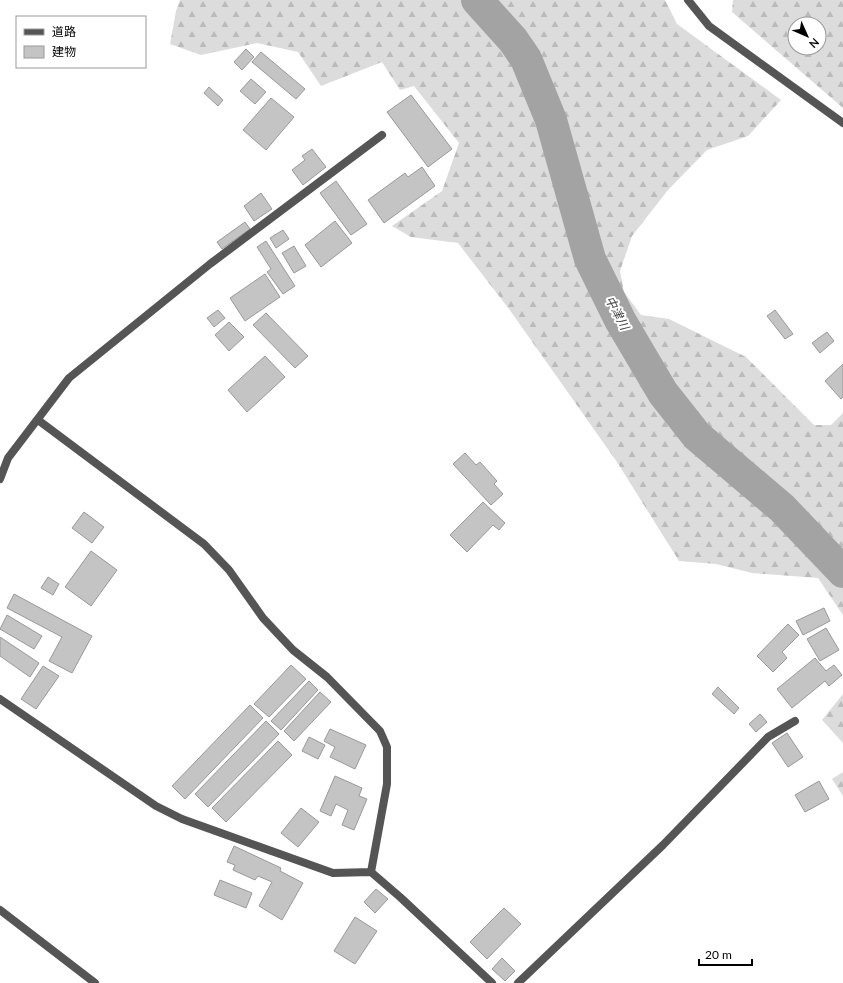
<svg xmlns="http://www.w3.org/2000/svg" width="843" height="983" font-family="Lato,'Noto Sans JP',sans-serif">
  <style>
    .forest { fill: url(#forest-firs); fill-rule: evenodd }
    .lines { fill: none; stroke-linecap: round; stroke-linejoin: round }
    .river { stroke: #a3a3a3; stroke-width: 32 }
    .building { fill: #c4c4c4; stroke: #999 }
    .minor { stroke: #555; stroke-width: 8 }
    .labels { text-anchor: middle; stroke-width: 4; stroke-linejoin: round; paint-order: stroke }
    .water-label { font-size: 12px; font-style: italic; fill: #444; stroke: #fff }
  </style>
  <defs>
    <pattern id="forest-firs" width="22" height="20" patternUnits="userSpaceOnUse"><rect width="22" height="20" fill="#dcdcdc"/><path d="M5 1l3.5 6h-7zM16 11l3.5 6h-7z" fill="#bbb"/></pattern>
  </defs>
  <rect width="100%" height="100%" fill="#fff"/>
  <path class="forest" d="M180,0H665L677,24L781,100L748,136L707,150L668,190L632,236L620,271L624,292L641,315L669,319L746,357L814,425H831L843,413V615L818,578L752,573L716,564L679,561L617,462L509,309L458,243L411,237L392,226L442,191L459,143L414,86L400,90L382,62L321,86L298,52L257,43L201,55L170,44L176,11Z
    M733,0H843V108L732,12ZM795,24H819V48H795Z
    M843,694V743L822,720Z
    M843,772V796L832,779Z"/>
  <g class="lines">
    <path class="river" d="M477,0L513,40L526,59L551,120L590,259L620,320L663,393L697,436L782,508L843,572"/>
  </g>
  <path class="building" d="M246,49L254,57L242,70L234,62Z
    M261,52L305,89L296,99L252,62Z
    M251,79L266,92L255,104L240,91Z
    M209,87L223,100L218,106L204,93Z
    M411,95L452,149L428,167L387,112Z
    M271,98L294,117L266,150L243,130Z
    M312,149L326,167L303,185L292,170L305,160L302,156Z
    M422,167L435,186L384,223L368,200L405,173L408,177Z
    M336,181L367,224L351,235L320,193Z
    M261,193L272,209L254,221L244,206Z
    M335,221L352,243L321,267L305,245Z
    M245,222L250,229L222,249L217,242Z
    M283,230L289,239L276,248L270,238Z
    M266,241L295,286L283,294L267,272L271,269L257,247Z
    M294,246L306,266L294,273L282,253Z
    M265,274L280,297L245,321L230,298Z
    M218,310L225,318L214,327L207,318Z
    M775,310L793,334L785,339L767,316Z
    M266,313L308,356L295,368L253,325Z
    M229,322L244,337L229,351L215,335Z
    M827,332L834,341L820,353L812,343Z
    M265,356L285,377L247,412L228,390Z
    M843,364V397L841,399L825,381Z
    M465,453L476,465L480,462L497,481L494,484L503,494L491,505L453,464Z
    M483,502L505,523L499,530L493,525L467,552L450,535Z
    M84,512L104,527L92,543L72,528Z
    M91,551L117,570L91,606L65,587Z
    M48,577L59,584L53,595L41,588Z
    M14,594L92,636L72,673L49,661L62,637L7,608Z
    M824,608L830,621L803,635L796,621Z
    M7,615L42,636L34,649L0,629Z
    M788,624L799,635L782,652L787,658L773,672L757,656Z
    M826,628L839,650L820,661L807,639Z
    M0,637L39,663L30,677L0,656Z
    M815,658L826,671L834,665L842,675L829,686L825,681L792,708L777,689Z
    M291,665L306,679L269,717L254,704Z
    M43,666L59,676L36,709L21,699Z
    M309,681L318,690L281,730L271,721Z
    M718,687L739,708L734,714L712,694Z
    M320,692L331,702L294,741L284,731Z
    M250,705L263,718L185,799L172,786Z
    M760,714L767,722L756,732L749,724Z
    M266,721L279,734L208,807L195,794Z
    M330,729L366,745L355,769L330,757L335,747L324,741Z
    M787,733L803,757L788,767L772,743Z
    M309,737L325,745L318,759L302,751Z
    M278,741L292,755L226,822L212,808Z
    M335,776L362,788L359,796L367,799L354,830L342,825L348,810L336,804L331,816L320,811Z
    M819,781L829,799L805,812L795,795Z
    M301,808L319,822L298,847L281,833Z
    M234,846L281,868L280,871L303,883L282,920L259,906L272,882L258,876L255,880L233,870L235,865L227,862Z
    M220,880L252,893L246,908L214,895Z
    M376,889L388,899L375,913L364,902Z
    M504,908L521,924L487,959L470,942Z
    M355,917L377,931L355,964L334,951Z
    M502,958L515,971L505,981L492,969Z"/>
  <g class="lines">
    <path class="minor" d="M688,0L709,26L843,123
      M38,420L204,544L229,570L263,618L293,650L327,677L380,731L387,747V784L371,872
      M0,479L8,458L69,378L210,264L382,135
      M0,699L156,806L182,819L333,873L371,872L400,897L492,983
      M0,910L95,983
      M518,983L663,845L768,737L795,721"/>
  </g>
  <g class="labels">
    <g class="water-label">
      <text transform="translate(617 313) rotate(62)" y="4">中津川</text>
    </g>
  </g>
  <rect x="16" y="16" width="130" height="52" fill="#ffffff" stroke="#999999"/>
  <rect x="24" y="29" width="20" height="6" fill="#555555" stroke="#999999"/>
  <text x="52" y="36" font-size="12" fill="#000000">道路</text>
  <rect x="24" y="46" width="20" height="12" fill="#c4c4c4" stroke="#999999"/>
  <text x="52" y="56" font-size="12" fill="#000000">建物</text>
  <g transform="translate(807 36) rotate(135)"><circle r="19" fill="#ffffff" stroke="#999999"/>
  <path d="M0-3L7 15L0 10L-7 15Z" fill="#000000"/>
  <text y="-6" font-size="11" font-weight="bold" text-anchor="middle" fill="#000000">N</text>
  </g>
  <path d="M699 959v6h53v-6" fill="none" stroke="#000000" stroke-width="2"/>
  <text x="705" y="959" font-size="12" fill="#000000" stroke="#ffffff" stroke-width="3" paint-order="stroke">20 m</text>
</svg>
